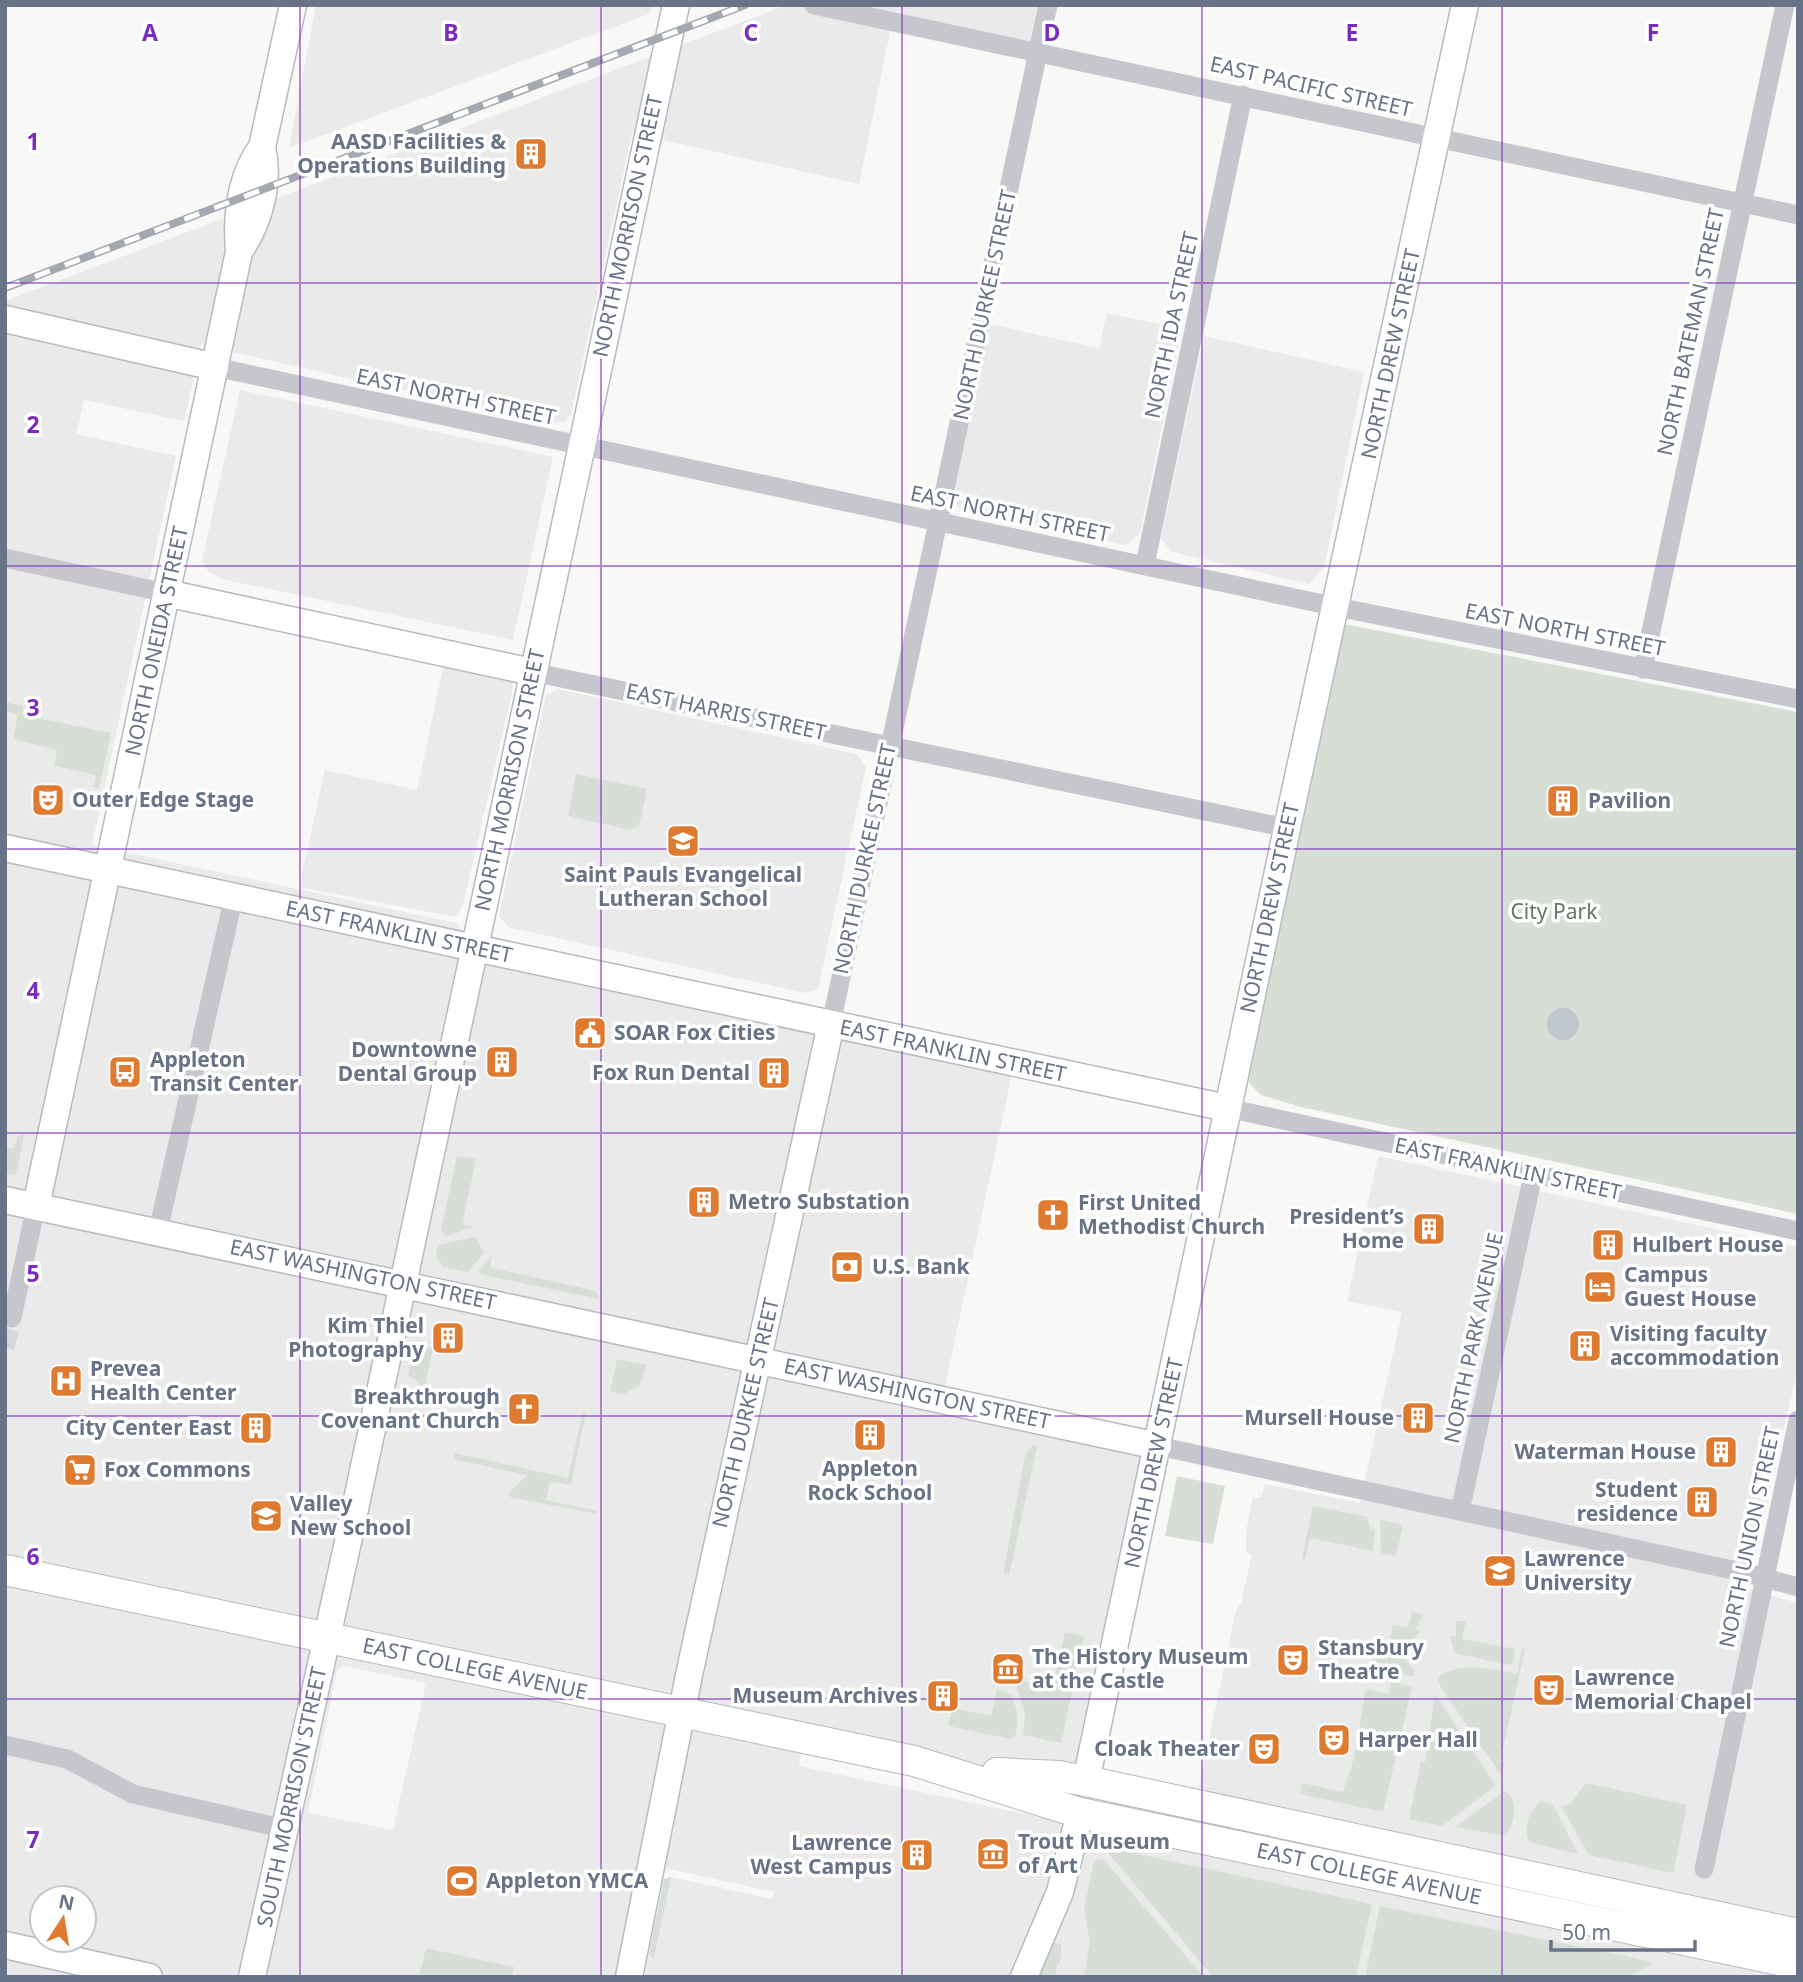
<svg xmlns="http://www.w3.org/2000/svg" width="1803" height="1982" font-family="'Noto Sans',sans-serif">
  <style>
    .built { fill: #e9eae9; fill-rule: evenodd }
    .green { fill: #d7ded6 }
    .water { fill: #bfc6cc }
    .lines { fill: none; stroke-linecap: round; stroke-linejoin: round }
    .street-tunnel { stroke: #d4d8da; stroke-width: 19; stroke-dasharray: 19 10; stroke-linecap: butt }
    .secondary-casing { stroke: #b7bac1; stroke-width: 29 }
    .primary-casing { stroke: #b6b9be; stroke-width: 32 }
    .street { stroke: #c5c7cc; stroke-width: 19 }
    .secondary { stroke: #fff; stroke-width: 26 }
    .primary { stroke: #fff; stroke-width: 30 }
    .rail-casing { stroke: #a4a8b0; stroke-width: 8 }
    .rail { stroke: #fff; stroke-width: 5; stroke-dasharray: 16; stroke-linecap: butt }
    .grid { fill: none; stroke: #7b2cbf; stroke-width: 2; stroke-opacity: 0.55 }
    .labels { text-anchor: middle; stroke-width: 7; stroke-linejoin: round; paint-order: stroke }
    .street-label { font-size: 21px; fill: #697387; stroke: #fff }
    .poi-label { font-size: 21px; font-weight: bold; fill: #697387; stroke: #fff; text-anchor: start }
    .park-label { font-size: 21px; fill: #637963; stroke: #fff }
    .grid-label { font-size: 23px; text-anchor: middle; font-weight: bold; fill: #7b2cbf; stroke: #fff; stroke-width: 7; stroke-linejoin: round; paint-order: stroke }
  </style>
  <rect width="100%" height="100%" fill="#f8f9f6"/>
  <path class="built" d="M316,5H652L649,14L289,148Z
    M787,5H1048L1038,52L892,22L859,184L632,133L571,414L565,422L548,423L201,345L184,421L84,400L76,434L176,456L92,845L456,923L475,948L1014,1065L942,1400L1158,1446L1086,1781L944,1768L804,1738L799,1766L1186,1848L1236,1610L1241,1603L1252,1554L1246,1553V1531L1253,1497L1261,1498L1265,1484L1360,1503L1402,1312L1347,1301L1378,1156L1798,1247V1367L1748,1589L1798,1603V1977H644L664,1879L671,1877L772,1899L774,1892L651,1865L629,1977H5V301ZM343,1666L426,1683L393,1830L308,1813L337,1670ZM42,1898H84V1940H42Z
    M1107,313L1182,329L1140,533L1126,545L959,509L952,494L989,324L1099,348Z
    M1204,336L1364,372L1324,568L1309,584L1172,552L1161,539Z
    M240,390L553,457L513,640L222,579L208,571L202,561Z
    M444,664L510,678L513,688L463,905L455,917L299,887L325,770L417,790Z
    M558,689L857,754L866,767L818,989L805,993L508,927L499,916L546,695Z"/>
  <path class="green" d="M1344,624L1798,712V1214L1301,1107L1261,1095L1249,1083L1252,1052Z
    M5,702L23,706L22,715L111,733L99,789L94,787L96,775L54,766L57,750L13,739L18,714L5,711Z
    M576,774L647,789L639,826L630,830L568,816Z
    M24,1134L16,1175L5,1173V1147L14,1149L18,1136Z
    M457,1156L476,1159L463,1220L465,1225L474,1227L447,1236L441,1230Z
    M475,1237L484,1252L468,1272L443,1267L436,1255L438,1245Z
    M492,1254L490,1266L492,1268L596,1291L599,1299L480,1274L479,1271Z
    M415,1344L433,1348L424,1390L414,1378L408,1376Z
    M617,1359L647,1365L639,1386L624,1394L610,1392Z
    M583,1411L586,1412L571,1485L550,1481L546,1500L598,1511L597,1514L510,1497L509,1493L527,1475L453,1459L455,1453L568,1478Z
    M1033,1445L1037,1446L1009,1576L1003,1574L1023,1467L1026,1453Z
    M1177,1476L1225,1486L1213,1544L1165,1536Z
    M1313,1506L1367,1517L1371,1530H1375L1373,1551L1310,1538L1305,1560L1302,1559Z
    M1380,1520L1403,1525L1396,1556L1381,1553Z
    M1412,1612L1423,1614L1416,1630L1420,1631L1409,1644L1390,1639L1393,1625L1408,1628Z
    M1456,1621H1466L1462,1639L1515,1649L1513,1663L1510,1665L1455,1653L1450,1636L1456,1637Z
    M1065,1632L1084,1636L1061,1743L1023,1735L1025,1714L1016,1684L1017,1680L1052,1687Z
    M1377,1641L1406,1660L1415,1671L1414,1677L1372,1664Z
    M1522,1649H1525L1500,1762L1504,1763L1501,1775L1438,1683L1439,1676C1463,1661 1491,1669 1517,1674Z
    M1391,1682L1412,1687L1383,1812L1300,1794L1302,1783L1343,1792L1354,1758L1366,1689L1388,1694Z
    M997,1689L1011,1695C1018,1710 1019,1721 1015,1737L1011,1739L948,1726L952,1708L991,1716Z
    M1435,1694L1496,1786L1442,1826L1409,1819L1421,1762H1425Z
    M1586,1783L1687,1805L1673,1873L1589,1855L1561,1806L1570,1804Z
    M1505,1791C1519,1800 1515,1823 1505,1836L1455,1827Z
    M1541,1801L1553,1805L1578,1854L1529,1842C1523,1827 1529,1811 1541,1801Z
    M1234,1827L1378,1856L1375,1866L1232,1833Z
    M1114,1849L1372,1904L1356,1977H1213L1111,1856L1109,1853Z
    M1099,1859H1103L1204,1977H1084L1090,1942L1084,1908L1094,1861Z
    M671,1877L654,1958L649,1954L664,1879Z
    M1380,1906L1649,1961L1652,1964L1628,1977H1365Z
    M1055,1943L1061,1944V1957L1054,1977H1035L1050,1945Z
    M426,1948L514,1967L512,1977H419Z"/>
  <path class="water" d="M1547 1024a16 16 0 1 1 32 0a16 16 0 1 1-32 0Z"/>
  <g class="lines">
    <path class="street-tunnel" d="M5,1348L12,1318"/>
    <defs>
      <path id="secondary" d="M240,250C260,221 270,182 262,147
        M5,319L215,367
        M166,593L532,672
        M5,848L1227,1108
        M5,1200L1158,1446
        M36,1206L239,252C236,216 240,177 262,147L293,5
        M1086,1781L1292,805L1465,5
        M5,1945L149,1977
        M252,1977L346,1551L676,5
        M629,1977L689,1675L831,1024
        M1024,1977L1060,1892L1080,1813"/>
      <path id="primary" d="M5,1570L914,1761L1080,1813L1798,1964
        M997,1773L1059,1776L1086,1781L1798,1934"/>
    </defs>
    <use href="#secondary" class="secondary-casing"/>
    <use href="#primary" class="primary-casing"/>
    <path class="street" d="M814,5L1798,215
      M215,367L1337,607L1798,699
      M5,558L166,593
      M1145,565L1243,95
      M1643,669L1785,5
      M532,672L1287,828
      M831,1024L1048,5
      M1227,1108L1798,1231
      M158,1231L234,896
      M12,1318L36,1206
      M1158,1446L1742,1572L1798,1587
      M1460,1511L1533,1175
      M5,1745L67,1759L133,1794L285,1829
      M1704,1869L1798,1420"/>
    <use href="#secondary" class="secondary"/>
    <use href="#primary" class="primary"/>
    <defs>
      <path id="rail" d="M5,288L745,5"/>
    </defs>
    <use href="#rail" class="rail-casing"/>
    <use href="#rail" class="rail"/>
  </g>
  <path class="grid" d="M300,5V1977M601,5V1977M902,5V1977M1202,5V1977M1502,5V1977M5,283H1798M5,566H1798M5,849H1798M5,1133H1798M5,1416H1798M5,1699H1798"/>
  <defs>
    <symbol id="building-square" viewBox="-11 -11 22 22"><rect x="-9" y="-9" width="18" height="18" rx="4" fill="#df7b30" stroke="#fff"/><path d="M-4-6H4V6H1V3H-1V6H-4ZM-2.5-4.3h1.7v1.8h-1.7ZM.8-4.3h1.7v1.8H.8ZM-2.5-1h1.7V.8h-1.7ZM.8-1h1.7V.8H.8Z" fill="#fff"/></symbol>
    <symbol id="theatre-square" viewBox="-11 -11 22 22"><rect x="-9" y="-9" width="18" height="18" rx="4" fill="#df7b30" stroke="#fff"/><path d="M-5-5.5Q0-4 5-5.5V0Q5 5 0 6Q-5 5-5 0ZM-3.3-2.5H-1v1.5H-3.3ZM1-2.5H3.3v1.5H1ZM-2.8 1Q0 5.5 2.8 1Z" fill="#fff"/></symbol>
    <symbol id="school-square" viewBox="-11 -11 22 22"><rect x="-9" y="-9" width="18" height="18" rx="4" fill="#df7b30" stroke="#fff"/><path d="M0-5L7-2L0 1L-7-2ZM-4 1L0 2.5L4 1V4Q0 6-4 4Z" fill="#fff"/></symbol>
    <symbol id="civic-square" viewBox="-11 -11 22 22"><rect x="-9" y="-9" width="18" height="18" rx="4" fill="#df7b30" stroke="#fff"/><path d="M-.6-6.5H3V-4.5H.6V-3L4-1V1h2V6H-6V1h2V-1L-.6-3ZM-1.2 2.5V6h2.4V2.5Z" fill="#fff"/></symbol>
    <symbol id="bus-square" viewBox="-11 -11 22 22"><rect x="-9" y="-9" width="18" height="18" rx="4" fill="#df7b30" stroke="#fff"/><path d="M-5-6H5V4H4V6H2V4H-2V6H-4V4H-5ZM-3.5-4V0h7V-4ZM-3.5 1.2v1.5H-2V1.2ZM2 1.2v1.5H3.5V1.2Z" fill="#fff"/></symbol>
    <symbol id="church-square" viewBox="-11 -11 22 22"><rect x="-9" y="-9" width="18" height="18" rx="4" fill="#df7b30" stroke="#fff"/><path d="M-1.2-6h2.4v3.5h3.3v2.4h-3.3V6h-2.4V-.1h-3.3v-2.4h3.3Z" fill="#fff"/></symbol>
    <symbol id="bank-square" viewBox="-11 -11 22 22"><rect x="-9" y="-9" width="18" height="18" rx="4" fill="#df7b30" stroke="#fff"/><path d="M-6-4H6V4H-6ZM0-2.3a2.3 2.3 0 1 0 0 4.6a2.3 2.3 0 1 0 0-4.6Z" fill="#fff"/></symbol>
    <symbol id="hotel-square" viewBox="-11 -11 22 22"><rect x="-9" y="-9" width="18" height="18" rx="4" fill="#df7b30" stroke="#fff"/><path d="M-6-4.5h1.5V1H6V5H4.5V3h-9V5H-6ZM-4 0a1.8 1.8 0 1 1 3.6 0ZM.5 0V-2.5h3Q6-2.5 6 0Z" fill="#fff"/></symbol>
    <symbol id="hospital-square" viewBox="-11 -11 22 22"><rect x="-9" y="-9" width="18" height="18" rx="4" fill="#df7b30" stroke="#fff"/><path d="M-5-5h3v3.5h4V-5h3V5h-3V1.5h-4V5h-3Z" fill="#fff"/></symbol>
    <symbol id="supermarket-square" viewBox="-11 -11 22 22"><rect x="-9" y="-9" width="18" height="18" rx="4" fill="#df7b30" stroke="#fff"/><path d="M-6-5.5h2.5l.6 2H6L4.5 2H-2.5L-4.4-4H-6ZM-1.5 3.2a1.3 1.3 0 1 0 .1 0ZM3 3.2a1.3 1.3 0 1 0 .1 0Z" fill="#fff"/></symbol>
    <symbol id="university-square" viewBox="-11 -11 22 22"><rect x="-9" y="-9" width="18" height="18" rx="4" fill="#df7b30" stroke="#fff"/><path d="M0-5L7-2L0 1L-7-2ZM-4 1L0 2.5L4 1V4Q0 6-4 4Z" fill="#fff"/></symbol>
    <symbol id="museum-square" viewBox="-11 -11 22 22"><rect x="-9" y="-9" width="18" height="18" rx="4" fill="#df7b30" stroke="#fff"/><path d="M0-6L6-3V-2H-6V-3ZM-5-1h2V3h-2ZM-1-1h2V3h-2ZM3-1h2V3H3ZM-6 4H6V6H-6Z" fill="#fff"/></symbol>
    <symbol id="stadium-square" viewBox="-11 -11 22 22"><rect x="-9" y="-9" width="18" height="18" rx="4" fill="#df7b30" stroke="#fff"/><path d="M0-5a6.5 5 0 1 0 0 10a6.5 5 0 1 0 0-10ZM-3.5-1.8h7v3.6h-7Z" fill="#fff"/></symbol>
  </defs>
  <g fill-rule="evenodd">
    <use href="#building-square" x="512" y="135" width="38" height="38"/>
    <use href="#theatre-square" x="29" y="781" width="38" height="38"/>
    <use href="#building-square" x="1544" y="782" width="38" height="38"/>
    <use href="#school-square" x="664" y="822" width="38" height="38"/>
    <use href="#civic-square" x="571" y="1014" width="38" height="38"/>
    <use href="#building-square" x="483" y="1043" width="38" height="38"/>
    <use href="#bus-square" x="106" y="1053" width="38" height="38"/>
    <use href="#building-square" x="755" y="1054" width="38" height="38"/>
    <use href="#building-square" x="685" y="1183" width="38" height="38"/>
    <use href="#church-square" x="1034" y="1196" width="38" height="38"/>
    <use href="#building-square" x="1410" y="1210" width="38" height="38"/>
    <use href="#building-square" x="1589" y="1226" width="38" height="38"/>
    <use href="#bank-square" x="828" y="1248" width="38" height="38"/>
    <use href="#hotel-square" x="1581" y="1268" width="38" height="38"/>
    <use href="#building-square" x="429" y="1319" width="38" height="38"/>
    <use href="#building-square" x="1566" y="1327" width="38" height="38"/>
    <use href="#hospital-square" x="47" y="1362" width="38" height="38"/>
    <use href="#church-square" x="505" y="1390" width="38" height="38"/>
    <use href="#building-square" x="1399" y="1399" width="38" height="38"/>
    <use href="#building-square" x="237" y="1409" width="38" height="38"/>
    <use href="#building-square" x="851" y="1416" width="38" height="38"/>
    <use href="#building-square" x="1702" y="1433" width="38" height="38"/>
    <use href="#supermarket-square" x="61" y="1451" width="38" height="38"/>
    <use href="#building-square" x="1683" y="1483" width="38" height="38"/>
    <use href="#school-square" x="247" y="1497" width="38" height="38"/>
    <use href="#university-square" x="1481" y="1552" width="38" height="38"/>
    <use href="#theatre-square" x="1274" y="1641" width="38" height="38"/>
    <use href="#museum-square" x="989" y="1650" width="38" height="38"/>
    <use href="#theatre-square" x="1530" y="1671" width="38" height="38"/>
    <use href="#building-square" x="924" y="1677" width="38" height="38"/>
    <use href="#theatre-square" x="1315" y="1721" width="38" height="38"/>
    <use href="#theatre-square" x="1245" y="1730" width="38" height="38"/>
    <use href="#museum-square" x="974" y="1835" width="38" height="38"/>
    <use href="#building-square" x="898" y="1836" width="38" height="38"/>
    <use href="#stadium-square" x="443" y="1862" width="38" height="38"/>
  </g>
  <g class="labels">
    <g class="street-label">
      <text transform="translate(1311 87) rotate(13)" y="7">EAST PACIFIC STREET</text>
      <text transform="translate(628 226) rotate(-78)" y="7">NORTH MORRISON STREET</text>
      <text transform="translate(985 305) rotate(-78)" y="7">NORTH DURKEE STREET</text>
      <text transform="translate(1172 325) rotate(-78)" y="7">NORTH IDA STREET</text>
      <text transform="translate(1691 332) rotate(-78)" y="7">NORTH BATEMAN STREET</text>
      <text transform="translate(1391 354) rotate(-78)" y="7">NORTH DREW STREET</text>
      <text transform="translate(456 397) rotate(12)" y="7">EAST NORTH STREET</text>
      <text transform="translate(1010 514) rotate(12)" y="7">EAST NORTH STREET</text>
      <text transform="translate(1565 630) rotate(11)" y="7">EAST NORTH STREET</text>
      <text transform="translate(157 641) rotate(-78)" y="7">NORTH ONEIDA STREET</text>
      <text transform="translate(726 712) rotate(12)" y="7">EAST HARRIS STREET</text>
      <text transform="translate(510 780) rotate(-78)" y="7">NORTH MORRISON STREET</text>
      <text transform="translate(865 859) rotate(-78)" y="7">NORTH DURKEE STREET</text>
      <text transform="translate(1270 908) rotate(-78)" y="7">NORTH DREW STREET</text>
      <text transform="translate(399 932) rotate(12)" y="7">EAST FRANKLIN STREET</text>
      <text transform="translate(953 1051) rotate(12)" y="7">EAST FRANKLIN STREET</text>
      <text transform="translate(1508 1169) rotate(12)" y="7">EAST FRANKLIN STREET</text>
      <text transform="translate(363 1275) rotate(12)" y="7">EAST WASHINGTON STREET</text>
      <text transform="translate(1474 1338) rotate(-78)" y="7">NORTH PARK AVENUE</text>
      <text transform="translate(917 1394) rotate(12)" y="7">EAST WASHINGTON STREET</text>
      <text transform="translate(746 1413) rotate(-77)" y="7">NORTH DURKEE STREET</text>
      <text transform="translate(1154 1463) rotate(-78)" y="7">NORTH DREW STREET</text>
      <text transform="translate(1750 1537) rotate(-78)" y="7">NORTH UNION STREET</text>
      <text transform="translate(475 1669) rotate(12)" y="7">EAST COLLEGE AVENUE</text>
      <text transform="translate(292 1797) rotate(-78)" y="7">SOUTH MORRISON STREET</text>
      <text transform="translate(1369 1874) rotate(12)" y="7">EAST COLLEGE AVENUE</text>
    </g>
    <g class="poi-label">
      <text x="506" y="149" text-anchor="end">AASD Facilities &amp;<tspan x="506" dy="24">Operations Building</tspan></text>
      <text x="72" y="807">Outer Edge Stage</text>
      <text x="1588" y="808">Pavilion</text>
      <text x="683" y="882" text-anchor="middle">Saint Pauls Evangelical<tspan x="683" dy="24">Lutheran School</tspan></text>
      <text x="614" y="1040">SOAR Fox Cities</text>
      <text x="477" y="1057" text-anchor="end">Downtowne<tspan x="477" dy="24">Dental Group</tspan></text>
      <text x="150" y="1067">Appleton<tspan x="150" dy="24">Transit Center</tspan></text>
      <text x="750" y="1080" text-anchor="end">Fox Run Dental</text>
      <text x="728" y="1209">Metro Substation</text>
      <text x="1078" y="1210">First United<tspan x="1078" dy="24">Methodist Church</tspan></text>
      <text x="1404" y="1224" text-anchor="end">President’s<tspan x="1404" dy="24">Home</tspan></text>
      <text x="1632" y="1252">Hulbert House</text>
      <text x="872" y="1274">U.S. Bank</text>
      <text x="1624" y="1282">Campus<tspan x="1624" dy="24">Guest House</tspan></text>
      <text x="424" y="1333" text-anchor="end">Kim Thiel<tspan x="424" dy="24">Photography</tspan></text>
      <text x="1610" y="1341">Visiting faculty<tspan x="1610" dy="24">accommodation</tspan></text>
      <text x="90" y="1376">Prevea<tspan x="90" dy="24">Health Center</tspan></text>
      <text x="500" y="1404" text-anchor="end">Breakthrough<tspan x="500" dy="24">Covenant Church</tspan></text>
      <text x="1394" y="1425" text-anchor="end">Mursell House</text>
      <text x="232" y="1435" text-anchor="end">City Center East</text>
      <text x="1696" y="1459" text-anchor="end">Waterman House</text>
      <text x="870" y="1476" text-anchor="middle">Appleton<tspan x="870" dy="24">Rock School</tspan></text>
      <text x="104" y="1477">Fox Commons</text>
      <text x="1678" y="1497" text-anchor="end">Student<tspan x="1678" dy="24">residence</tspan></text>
      <text x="290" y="1511">Valley<tspan x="290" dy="24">New School</tspan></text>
      <text x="1524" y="1566">Lawrence<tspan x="1524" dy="24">University</tspan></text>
      <text x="1318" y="1655">Stansbury<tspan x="1318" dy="24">Theatre</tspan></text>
      <text x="1032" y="1664">The History Museum<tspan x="1032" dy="24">at the Castle</tspan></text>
      <text x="1574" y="1685">Lawrence<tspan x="1574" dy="24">Memorial Chapel</tspan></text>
      <text x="918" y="1703" text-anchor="end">Museum Archives</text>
      <text x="1358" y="1747">Harper Hall</text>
      <text x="1240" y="1756" text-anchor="end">Cloak Theater</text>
      <text x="1018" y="1849">Trout Museum<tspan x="1018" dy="24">of Art</tspan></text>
      <text x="892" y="1850" text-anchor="end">Lawrence<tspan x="892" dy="24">West Campus</tspan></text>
      <text x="486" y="1888">Appleton YMCA</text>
    </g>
    <g class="park-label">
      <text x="1554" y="919">City Park</text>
    </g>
  </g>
  <g class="grid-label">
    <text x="150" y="41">A</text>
    <text x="451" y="41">B</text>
    <text x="751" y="41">C</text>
    <text x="1052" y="41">D</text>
    <text x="1352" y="41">E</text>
    <text x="1653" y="41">F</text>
    <text x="33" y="150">1</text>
    <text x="33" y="433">2</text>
    <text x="33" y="716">3</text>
    <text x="33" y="999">4</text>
    <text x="33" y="1282">5</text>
    <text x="33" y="1565">6</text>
    <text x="33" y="1848">7</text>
  </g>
  <rect width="1803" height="1982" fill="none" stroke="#697387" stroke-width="14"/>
  <g transform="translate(63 1919) rotate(12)"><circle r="33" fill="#ffffff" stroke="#c3c7cf" stroke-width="2"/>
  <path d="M0-5L12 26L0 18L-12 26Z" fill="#df7b30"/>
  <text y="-10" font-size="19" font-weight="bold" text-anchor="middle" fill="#697387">N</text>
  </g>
  <path d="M1551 1940v10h144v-10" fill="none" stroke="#697387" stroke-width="3.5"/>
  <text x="1562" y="1940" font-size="21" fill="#697387" stroke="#ffffff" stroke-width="5" paint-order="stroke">50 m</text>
</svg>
